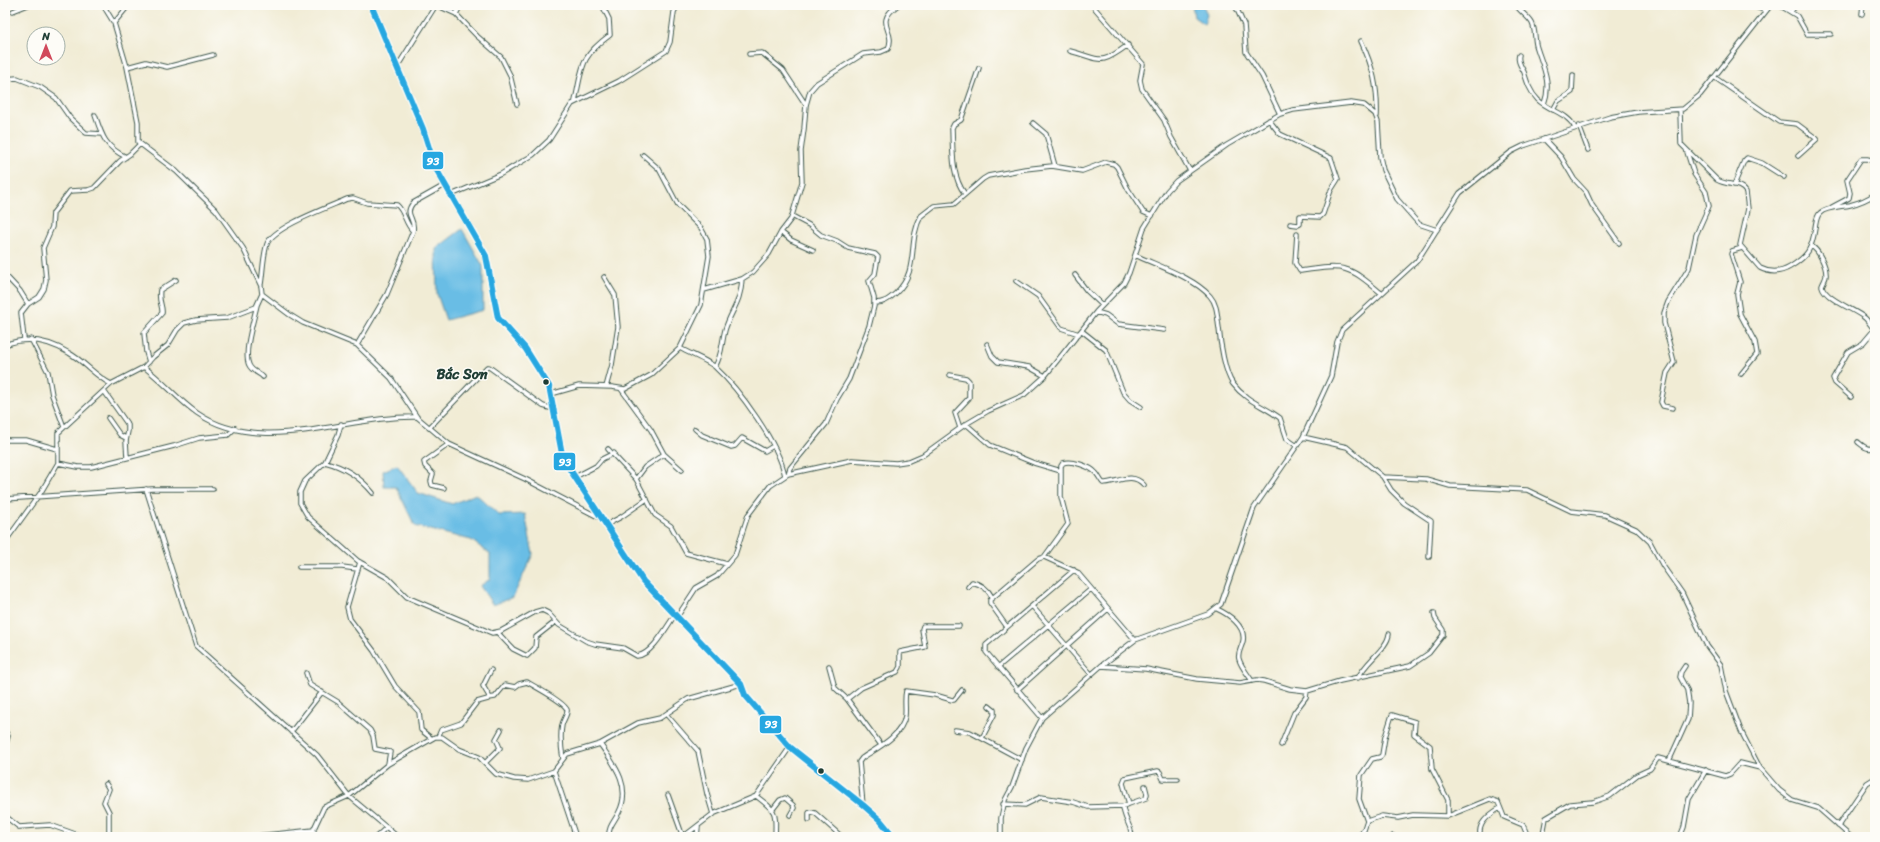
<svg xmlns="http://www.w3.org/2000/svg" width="1880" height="842" font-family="Sriracha,sans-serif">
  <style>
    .water { fill: #69bde5; stroke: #447d8c }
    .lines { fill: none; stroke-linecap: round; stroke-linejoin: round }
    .minor-casing { stroke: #3e574c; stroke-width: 5.5 }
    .minor { stroke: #fff; stroke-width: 3.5 }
    .bus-1-casing { stroke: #fdfcf7; stroke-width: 9 }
    .bus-1 { stroke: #26a7e1; stroke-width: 6 }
    .bus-dot { fill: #1f3d34; stroke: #fdfcf7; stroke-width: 1.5 }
    .labels { text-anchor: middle; stroke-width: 3; stroke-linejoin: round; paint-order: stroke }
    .quarter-label { font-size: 14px; font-weight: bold; fill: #1f3d34; stroke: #fdfcf7 }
    .line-badge { stroke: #fdfcf7; stroke-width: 1.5 }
    .badge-label { font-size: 11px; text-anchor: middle; font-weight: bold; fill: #fff }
  </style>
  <rect width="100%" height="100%" fill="#fdfcf7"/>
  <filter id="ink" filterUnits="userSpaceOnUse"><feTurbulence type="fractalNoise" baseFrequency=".025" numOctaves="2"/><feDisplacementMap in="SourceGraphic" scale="8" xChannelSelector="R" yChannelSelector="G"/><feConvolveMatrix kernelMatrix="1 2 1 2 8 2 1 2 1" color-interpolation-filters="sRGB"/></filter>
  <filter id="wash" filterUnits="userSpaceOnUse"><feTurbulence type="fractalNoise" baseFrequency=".012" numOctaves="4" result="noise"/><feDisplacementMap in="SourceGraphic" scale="16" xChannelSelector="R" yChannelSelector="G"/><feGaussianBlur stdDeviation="0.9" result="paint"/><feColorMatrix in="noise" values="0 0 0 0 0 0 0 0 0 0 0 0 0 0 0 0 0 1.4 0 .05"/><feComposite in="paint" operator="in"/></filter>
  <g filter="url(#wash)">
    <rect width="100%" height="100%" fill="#f1ecd5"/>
    <path class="water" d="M1192,5H1203L1207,15L1204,24L1194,17Z
      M462,229L483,266V310L446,320L437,294L436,249Z
      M397,465L418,493L452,504L476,494L499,515L525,514L533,554L513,597L493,605L480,586L490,579V554L471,540L415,526L396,487H384L383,471Z"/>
  </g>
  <g filter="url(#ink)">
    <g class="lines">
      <defs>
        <path id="minor" d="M103,5L114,23L127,67L138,122V142L176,171L216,210L243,248L261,286L262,294L290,315L303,323L357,345L391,378L417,417L449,444L525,479L602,519
          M371,5L423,129L435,167L486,256L496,312L498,318L525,348L539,368L549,386L563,459L643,581L741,684L745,695L790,747L863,805L880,820L894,837
          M436,5L456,14L477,36L501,57L510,75L517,104
          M1092,5L1143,64L1140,80L1142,89L1164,120L1171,137L1190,171
          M1235,5L1244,25L1246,52L1262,76L1280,114
          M1516,5C1520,12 1528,16 1532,23C1536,31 1534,40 1537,48C1543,67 1552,83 1544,104
          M1750,5L1766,11
          M1779,5L1797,16L1807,34H1831
          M13,11L28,5
          M1791,11L1797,5
          M456,14L461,5
          M1862,14L1863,5
          M114,23L129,5
          M1361,41C1373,67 1378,87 1377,116
          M1070,51C1102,59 1098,67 1128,45
          M749,54L762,53L783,70L806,105
          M1519,55C1517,61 1521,66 1524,72C1527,82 1530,92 1538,100C1550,111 1568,113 1575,128
          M127,67L146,62L167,67L213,55
          M397,67L436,5
          M1714,77L1779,122L1797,124L1817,139L1798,156
          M5,79L17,78L40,87L56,98L70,118L86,133L102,134
          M575,101C583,66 579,58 610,35L609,19L602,5
          M1553,110L1558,101L1572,92L1573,75
          M1680,111L1681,144L1717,180C1727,186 1740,182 1746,192L1748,209L1740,245L1760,268C1770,273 1780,273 1790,267C1808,256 1812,249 1815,228C1816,223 1816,217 1820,213C1826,207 1841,207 1850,205C1858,203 1868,199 1875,194
          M95,115C102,136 105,147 126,157
          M1269,120L1280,134L1331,158L1338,179L1331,190L1323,214L1320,217L1300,216V224L1298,225L1290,224
          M1033,123L1046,134L1055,166
          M1579,126L1588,150
          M1544,139L1561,157L1574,179L1586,192L1592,205L1619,243
          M1734,185L1744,161L1747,158L1762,163L1784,177
          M965,194C951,176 953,150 952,128L954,124L961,120L979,68
          M451,195L501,174L533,155L549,140L572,104L619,81L666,51L670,42L674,12L678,5
          M1832,207L1849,198L1850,193L1847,180L1861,159H1867L1875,161
          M781,232L791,240L813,250
          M1297,234L1295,263L1300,271C1344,265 1347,264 1381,293
          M1811,246C1819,250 1826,266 1826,274C1827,278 1823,282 1822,286C1825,299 1854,309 1865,318C1869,322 1872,327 1875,331
          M1135,255C1158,266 1193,277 1210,296C1218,305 1217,317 1219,328C1220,342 1225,374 1233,384C1246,401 1264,406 1280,418L1287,439L1297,446
          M5,275L20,291L28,304
          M1075,275L1087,291L1102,305
          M604,277L615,295L618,327L612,365L606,387
          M1016,281L1038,296L1061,328L1079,334
          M261,284C263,272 263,256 267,244C273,227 329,207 347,199L353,198L367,203L397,205C405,212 405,224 413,231
          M704,290L742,279L753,272L769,254L781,232L791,219L802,182L801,151L804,129L806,105L810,91L817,83L863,54L881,52L888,49C897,30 872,24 898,5
          M874,303C884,303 888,300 896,293C920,270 907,242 921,216L934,206L954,204L983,179L988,176L1025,169L1052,166L1082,171L1106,162L1114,164L1117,167L1128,189L1143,212L1152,216
          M257,305C254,319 243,353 249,365C252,372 260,373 263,377
          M1096,312L1106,315L1118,324L1164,330
          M1082,331L1106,350L1123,392L1130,400L1141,407
          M24,339L21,313L28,304L39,297L44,289L46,280L43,248L52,227L53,213L70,191L88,190L94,188L120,161L130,154L140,144
          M31,339L48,372L52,395L64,427
          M987,344L992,356L998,362L1029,367L1045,376
          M5,345C27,336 49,341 69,353C85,362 95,376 111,384
          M357,345L387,294L413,231C416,218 403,215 413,203L445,185
          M680,348C688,353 710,362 715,367C739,389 779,444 785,476
          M149,362L146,352L144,333L162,313C163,306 158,302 160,290L176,280
          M144,367L153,357L168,345L177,330L184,323L196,320L227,318L256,307L262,294
          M715,367C723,352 721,345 725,330C731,310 741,303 742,279
          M1741,374L1757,354L1755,342L1740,314L1737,294L1740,282L1731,254L1732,251L1742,248
          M950,375L966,378L969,381V398L955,413L960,428
          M621,389L651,430L664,454L682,470
          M104,391L128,425V431L126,441L127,457
          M551,394L579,386L612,387L625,389L651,375L680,348L701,305L709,256L707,239L701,228L678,205L659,169L643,155
          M1851,397L1835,383L1833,378L1848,352L1863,343L1874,330
          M1673,408L1663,406L1661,402L1667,373L1674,362L1664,323V313L1668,302L1689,268L1696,235L1709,206L1706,192L1694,174L1686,149
          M108,418L120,435L126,438
          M341,424L338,435L325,462L305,481L300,492V503L308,517L358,561L388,578L407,597L492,633L501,631L535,612L542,610L548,613L559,625L586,641L595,644L623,648L637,656C652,655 667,626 675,615
          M966,424L990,445L1034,463L1061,471
          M429,428L487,367H489L543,406L553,409
          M695,429L702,435L731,447L735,446L742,438L765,451L773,446
          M1303,437L1347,447L1383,477L1426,479L1450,486L1527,490L1571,511L1605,515L1636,529L1650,542L1663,566L1682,593L1707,646L1721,665L1726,691L1741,731L1760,768L1779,790L1792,800L1818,808L1851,837
          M5,440H26L57,449
          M1858,442C1863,446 1868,451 1875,447
          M608,449L636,479L655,515L671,526L686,553L727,564
          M325,462C345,467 360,477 373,493
          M58,463L78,467H91L174,446L199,438L228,435L235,428
          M788,474L790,468L826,424L837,399L849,379L869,326L874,306V298L869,281L875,274L878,257L875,254L848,248L837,241L821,235L809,225L792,216
          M575,477L596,466L602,459L614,453
          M1383,477L1391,490L1404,503L1431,521L1429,557
          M636,479L645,467L664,454
          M444,488L432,485L431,481L433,474L425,466L424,462L449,444
          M146,489L196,646L317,755L349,796L398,837
          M5,499L152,489H213
          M606,525L621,517L647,499
          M5,542L41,492L58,463V433L111,384L144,367C163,381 178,400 197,413C261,457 347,415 417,417
          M1044,557L1077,572L1135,640
          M360,562L347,607L350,619L374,651L395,686L419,712L421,730L431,738
          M299,567H342L357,569
          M968,587L972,582C981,584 988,589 992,597
          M1032,606L1091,674
          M1217,609C1228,614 1246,626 1243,641C1242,647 1237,653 1239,659C1241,667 1248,674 1252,681
          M677,617L696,588L717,576L735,555L748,515L770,486L788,474L852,460L896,463L909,461L923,455L966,424L988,411L1024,395L1045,376L1096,312L1124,283L1129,273L1144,228L1167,191L1176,181L1227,145L1280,114L1293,110L1351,103L1364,105L1375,114L1378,122L1380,157L1383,170L1397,199L1419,224L1437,230
          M1007,627L990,603V600L1038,559L1044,557L1068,524L1061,497V466L1063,463C1071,460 1090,466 1096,473C1099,476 1100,480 1103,483C1117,483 1132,471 1144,485
          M497,632L513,649L527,656L535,648L536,637L555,622
          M829,666L835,688L847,699L881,745
          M1101,666L1146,669L1197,679L1240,683L1257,680L1264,681L1290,689L1307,691L1340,681L1410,666L1429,653L1443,635V630L1435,618L1434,613
          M998,667L1091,589
          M306,673L310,685L338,702L370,730L373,736L375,749L390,752L388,764
          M1358,678C1364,663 1388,648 1389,634
          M1017,690L1108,609
          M489,698L495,697L505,685L515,687L519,684L527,682C534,686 566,703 567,710C568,714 563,720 562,725C560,736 561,747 563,759
          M847,699L861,688L897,672L900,667V652L925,647L922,629L923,626H959
          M666,714L698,751L707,794L713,814
          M1042,718L986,652V645L1074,570
          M955,730L970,732L1022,760
          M5,731L8,736L5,747
          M291,732L322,692
          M438,737L441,730L461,723L477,702L488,699L489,696L483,686L491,670
          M982,738L994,715V710L989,706
          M600,744C614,764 632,786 619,812C615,821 608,826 609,837
          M1281,745L1294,713L1306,697L1307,691
          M1669,761L1688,719L1689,703L1687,690L1680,677L1681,672L1685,666
          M486,762L500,748L496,739L501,730
          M554,771L576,837
          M106,784L109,789L104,802L109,812V837
          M668,795L683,837
          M756,796C777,812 776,811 775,837
          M1003,804L1025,805L1041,797L1073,802L1088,807L1123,806L1146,798L1147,794L1145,786
          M1129,804L1123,783L1125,778L1158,771L1160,772L1163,779H1178
          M863,805L859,762L862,758C877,748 902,736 905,716C906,708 904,699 906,691L935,695L952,700H954L962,690
          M1123,806C1123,817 1132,827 1132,837
          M773,809L780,800L785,798L793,805L794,808L790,815
          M5,816L19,827L50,825L78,835L89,837
          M809,820V813L810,812L815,813L842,837
          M1367,821L1382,816L1398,818L1413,815L1448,816L1490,799L1498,802L1504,817L1523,825L1528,837
          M1838,826L1867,783L1875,778
          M1393,836V837
          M246,837L314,830
          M310,837L324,807L349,796L388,764L435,737H442L459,749L479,757L496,774L514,779L528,780L554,771L567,754L600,744L638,723L660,718L688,699L741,684
          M376,837L387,827
          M683,837L713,814L756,796L790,747
          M697,837L698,827
          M1001,837V818L1005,800L1012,787L1026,748L1042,718L1101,666L1135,640L1208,614L1221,604L1254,508L1303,437L1331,376L1337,342L1342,330L1417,261L1460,193L1511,152L1523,146L1610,117L1638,112L1683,109L1700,95L1771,5
          M1358,837L1364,830L1367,821L1359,799L1361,775L1372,759L1380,757L1382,755L1385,737L1392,715L1415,722L1414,734L1430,746L1432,769L1448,800V816
          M1481,837C1476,825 1490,814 1500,808
          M1540,837L1543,834L1546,818L1570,804L1593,802L1610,796L1637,775L1650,769L1658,758L1725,776L1730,774L1740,763L1760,768
          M1680,837L1684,827L1689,799L1706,770"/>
      </defs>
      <use href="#minor" class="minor-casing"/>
      <use href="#minor" class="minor"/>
      <defs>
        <path id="bus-1" d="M371,5L423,129L435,167L486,256L498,318L525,348L549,386L563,459L643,581L741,684L745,695L790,747L863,805L880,820L894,837"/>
      </defs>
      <use href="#bus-1" class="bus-1-casing"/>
      <use href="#bus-1" class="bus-1"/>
    </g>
  </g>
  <g class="bus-dot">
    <circle cx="546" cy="382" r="3.5"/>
    <circle cx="821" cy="771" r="3.5"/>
  </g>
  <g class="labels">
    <g class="quarter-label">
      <text x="462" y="379">Bắc Sơn</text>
    </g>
  </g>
  <g class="line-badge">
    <rect x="422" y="151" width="22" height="19" rx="4" fill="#26a7e1"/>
    <rect x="553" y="452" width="23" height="19" rx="4" fill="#26a7e1"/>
    <rect x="759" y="715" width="23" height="19" rx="4" fill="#26a7e1"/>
  </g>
  <g class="badge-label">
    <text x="433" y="165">93</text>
    <text x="565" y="466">93</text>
    <text x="771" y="728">93</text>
  </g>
  <rect width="1880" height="842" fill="none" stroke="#fdfcf7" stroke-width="20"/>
  <g transform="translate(46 46)"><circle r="19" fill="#fdfcf7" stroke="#a4b0a9"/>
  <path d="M0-3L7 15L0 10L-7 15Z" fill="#d1495b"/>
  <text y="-6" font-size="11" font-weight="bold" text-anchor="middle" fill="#1f3d34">N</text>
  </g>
</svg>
